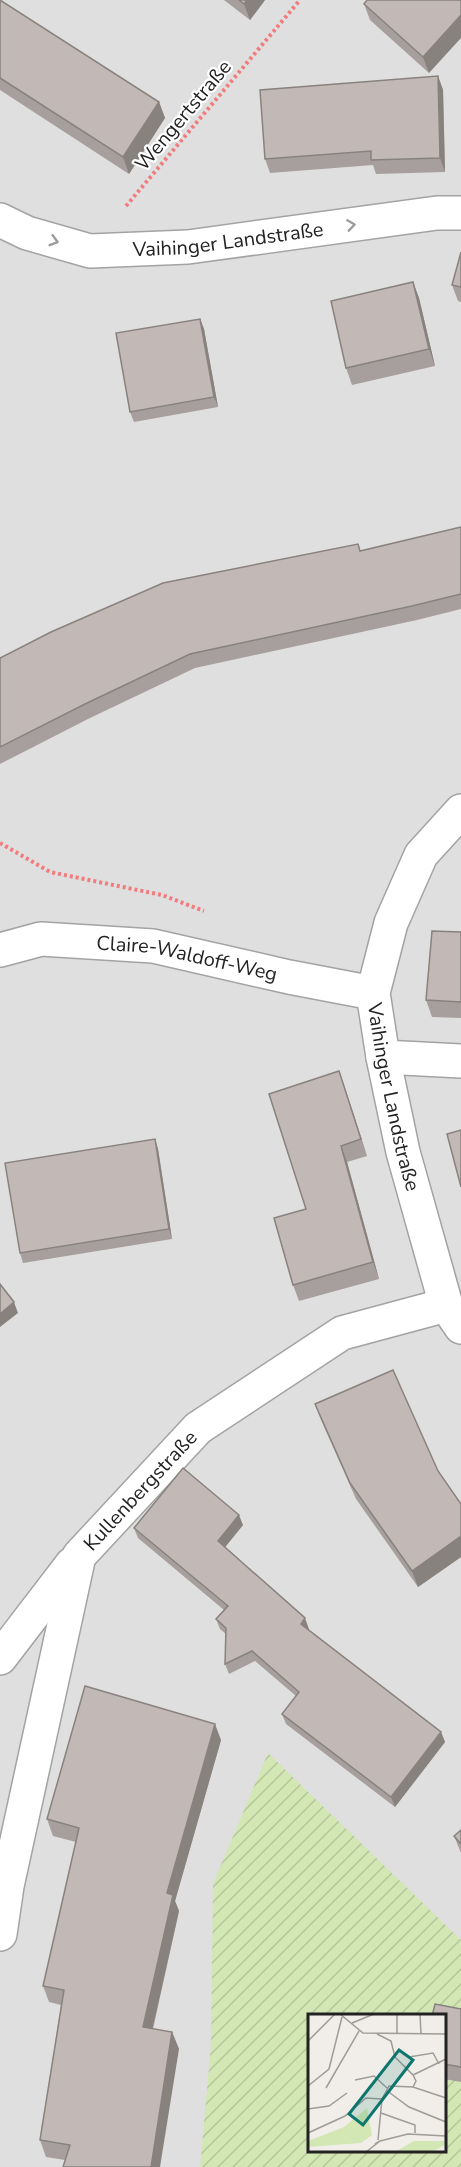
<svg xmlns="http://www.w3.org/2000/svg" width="461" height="2167" font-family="'Nunito Sans',sans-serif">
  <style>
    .residential { fill: #e0dfdf; fill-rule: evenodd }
    .garden { fill: url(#garden-furrows); fill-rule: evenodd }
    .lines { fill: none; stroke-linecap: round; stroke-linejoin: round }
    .street-casing { stroke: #a3a3a3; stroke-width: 36 }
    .path { stroke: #f17b7d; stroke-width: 4; stroke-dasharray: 3 3; stroke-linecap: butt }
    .street { stroke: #fff; stroke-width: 33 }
    .wall { fill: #a79f9d }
    .shaded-wall { fill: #88827f }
    .building { fill: #c2b9b6; stroke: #88827f; stroke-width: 1.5 }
    .oneway { stroke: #9c9c9c }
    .labels { text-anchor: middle; stroke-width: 4.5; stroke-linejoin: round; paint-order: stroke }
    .street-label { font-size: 20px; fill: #222; stroke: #fff }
    .inset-road { fill: none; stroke: #9e9c99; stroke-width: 1.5 }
    .view { fill: #0f766e; fill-opacity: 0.15; stroke: #0f766e; stroke-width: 3 }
    .inset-edge { fill: none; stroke: #222; stroke-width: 3 }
  </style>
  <defs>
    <pattern id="garden-furrows" width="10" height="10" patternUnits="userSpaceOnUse" patternTransform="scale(1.5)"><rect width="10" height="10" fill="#d3e7b4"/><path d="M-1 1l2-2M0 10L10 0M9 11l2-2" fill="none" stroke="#b5c69a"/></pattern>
  </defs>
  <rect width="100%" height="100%" fill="#f1eee9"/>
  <path class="residential" d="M0,0H461V2167H0ZM310,2016H444V2150H310Z"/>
  <path class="garden" d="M268,1753L461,1940V2167H200L211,2045L213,1884ZM310,2016H444V2150H310Z"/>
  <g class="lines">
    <defs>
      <g id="street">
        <path id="s1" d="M0,220L27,233L90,251L188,247L437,213H461"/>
        <path id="s2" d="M461,811L421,855L391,923L373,993L383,1057L403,1152L446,1305L461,1327"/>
        <path id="s3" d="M0,950L41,939L153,946L289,977L373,993"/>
        <path d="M383,1057L461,1061"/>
        <path d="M0,1658L72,1564"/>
        <path id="s4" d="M0,1934L7,1886L79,1556L198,1428L342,1333L446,1305"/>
      </g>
    </defs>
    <use href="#street" class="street-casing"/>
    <path class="path" d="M126,206L300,0
      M0,843L50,872L162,895L204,911"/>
    <use href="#street" class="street"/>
  </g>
  <path class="wall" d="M0,0L159,102L165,118L129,174L0,90Z
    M224,0H265L250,20Z
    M461,0L429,73L370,20L364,4Z
    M438,76L443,90L445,172L376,174L373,165L270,173L265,159Z
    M461,252V302L458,301L452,285Z
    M413,282L419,298L435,366L352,385L346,368Z
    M200,319L204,329L218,407L134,422L130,412Z
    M461,527V609L417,620L195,668L90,718L0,764V658L361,551Z
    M461,932V1018L432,1017L426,1000Z
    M339,1071L367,1156L347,1162L379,1279L299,1301L293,1285Z
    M155,1139L158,1149L172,1239L23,1263L20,1253Z
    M315,1404L438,1471L461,1504V1557L418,1587L356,1499L321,1420Z
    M243,1525L225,1547L309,1629L308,1630L441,1732L445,1742L395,1807L286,1724L282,1714L296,1696L255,1661L229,1674L225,1664L226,1634L220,1629L216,1619L224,1610L138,1538L134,1528Z
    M221,1740L175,1901L179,1911L153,2029L172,2032L179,2049L65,2160L46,2157L40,2140L61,2005L49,2002L43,1986L76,1842L53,1836L47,1819Z
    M461,1830V1853L454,1836Z
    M461,2009V2082L444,2079V2016Z"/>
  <path class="shaded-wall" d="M247,0H265L250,20L244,4Z
    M461,15V38L429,73L423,57Z
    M438,76L443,90L445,172L440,158Z
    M159,102L165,118L129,174L123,157Z
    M413,282L419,298L435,366L429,349Z
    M200,319L204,329L218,407L214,397Z
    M339,1071L345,1088L367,1156L361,1139Z
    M155,1139L158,1149L172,1239L169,1229Z
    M341,1146L347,1162L379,1279L373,1262Z
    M14,1302L18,1313L0,1327V1314Z
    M239,1515L243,1525L222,1551L218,1541Z
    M461,1536V1557L418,1587L412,1571Z
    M305,1618L309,1629L304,1634L301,1624Z
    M215,1724L221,1740L175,1901L179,1911L149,2044L143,2027L167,1893Z
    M441,1732L445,1742L395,1807L391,1797Z
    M172,2032L179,2049L160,2167H151Z"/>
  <path class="building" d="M0,0L159,102L123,157L0,78Z
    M239,0H247L244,4Z
    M367,0H461V15L423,57L364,4Z
    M438,76L440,158L371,160V151L265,159L260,90Z
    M461,252V287L452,285Z
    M413,282L429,349L346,368L331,301Z
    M200,319L214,397L130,412L116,333Z
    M461,527V594L412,606L190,654L85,704L0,747V658L51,632L163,583L358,544L360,551Z
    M432,931L461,932V1002L426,1000Z
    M339,1071L361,1139L341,1146L373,1262L293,1285L274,1218L306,1209L269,1094Z
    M461,1130V1187L447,1134Z
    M155,1139L169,1229L20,1253L5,1163Z
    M0,1284L14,1302L0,1314Z
    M393,1370L438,1471L461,1504V1536L412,1571L350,1483L315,1404Z
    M183,1468L239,1515L218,1541L305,1618L301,1624L441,1732L391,1797L282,1714L299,1692L252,1651L225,1664L226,1628L216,1619L228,1606L134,1528Z
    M85,1686L215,1724L167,1893L173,1895L143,2027L172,2032L151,2167H63L70,2145L40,2140L64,1990L43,1986L79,1828L47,1819Z
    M461,1830V1844L454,1836Z
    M435,2004L461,2009V2067L444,2064V2016H432Z"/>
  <defs><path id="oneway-chevron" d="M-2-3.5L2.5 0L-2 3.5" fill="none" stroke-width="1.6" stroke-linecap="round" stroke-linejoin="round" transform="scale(1.5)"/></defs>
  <g class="oneway">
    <use href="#oneway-chevron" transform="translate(351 225) rotate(-8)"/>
    <use href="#oneway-chevron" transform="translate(54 241) rotate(16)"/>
  </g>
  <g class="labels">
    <g class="street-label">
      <text transform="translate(183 115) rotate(-50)" y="7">Wengertstraße</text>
      <text dy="7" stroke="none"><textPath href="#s1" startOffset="234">Vaihinger Landstraße</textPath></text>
      <text dy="7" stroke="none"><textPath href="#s3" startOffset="190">Claire-Waldoff-Weg</textPath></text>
      <text dy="7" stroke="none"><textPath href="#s2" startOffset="312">Vaihinger Landstraße</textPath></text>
      <text dy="7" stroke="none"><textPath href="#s4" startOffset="476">Kullenbergstraße</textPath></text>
    </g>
  </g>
  <g transform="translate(308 2014)">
    <rect width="138" height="138" fill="#f1eee9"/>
    <path d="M59,94L64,121L53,129L0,133V127L36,113ZM106,127H138V131L123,138H87Z" fill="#d3e7b4"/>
    <path class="inset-road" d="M32,0L55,19L138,20M112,0L113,20M44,9L66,0M89,19V0M69,20L83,27L87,43L105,61L108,67L105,73M0,27L27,0M101,43L125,39L131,50M105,61L138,45M47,66L66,62L79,74M0,72L21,55L34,3M18,74L51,17M78,76L101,93L138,108M0,95L21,92L39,79M73,99L107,111V119M0,119L37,102L58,84L74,85M70,126L74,85L81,72L105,73L138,84M72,127L100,120L138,122M38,138H58L72,127L67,130"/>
    <path class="view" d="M91,36L105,46L55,111L41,100Z"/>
    <rect width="138" height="138" class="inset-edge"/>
  </g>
</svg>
